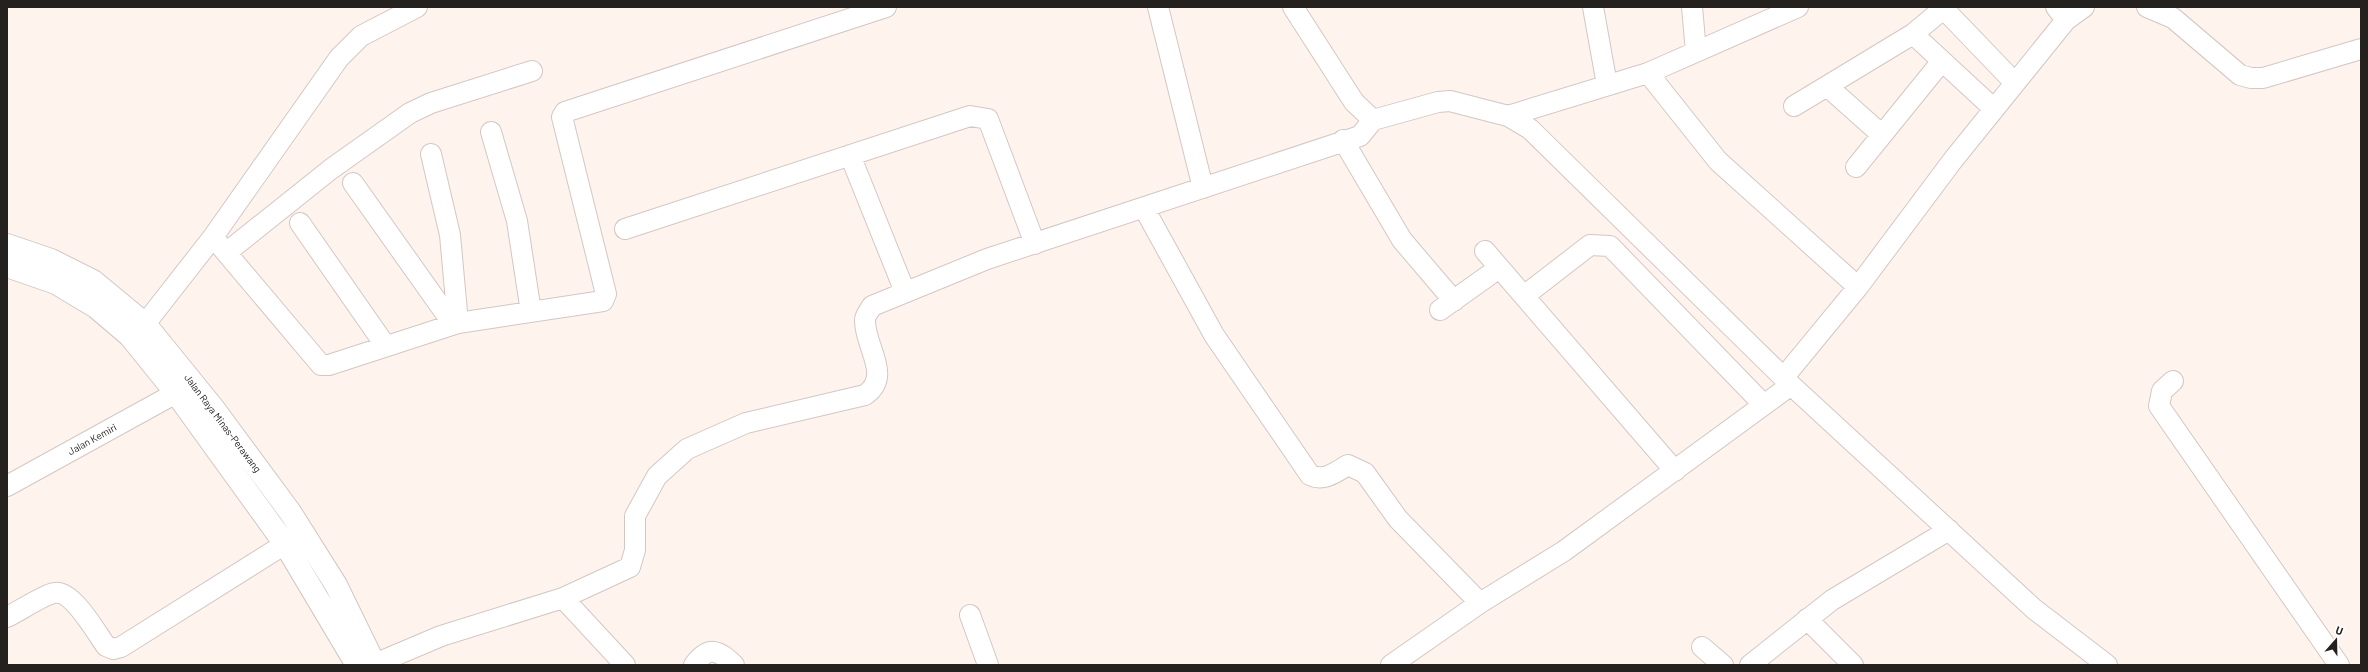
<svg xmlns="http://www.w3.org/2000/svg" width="2368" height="672" font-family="Barlow,sans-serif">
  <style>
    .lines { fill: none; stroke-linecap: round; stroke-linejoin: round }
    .minor-casing { stroke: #d3c7c3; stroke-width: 22 }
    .major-casing { stroke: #d3c7c3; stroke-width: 24 }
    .minor { stroke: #fff; stroke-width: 20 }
    .major { stroke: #fff; stroke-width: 22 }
    .labels { text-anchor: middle; stroke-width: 3.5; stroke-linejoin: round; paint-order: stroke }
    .street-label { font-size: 10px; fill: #25211f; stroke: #fff }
  </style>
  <rect width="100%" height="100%" fill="#fff3ee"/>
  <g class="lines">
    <defs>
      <path id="minor" d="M1158,7L1203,188
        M1293,7L1354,102L1373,120L1438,102L1450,101L1508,116L1530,129L1791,385L2034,609L2107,665
        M1593,7L1607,85
        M1692,7L1696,52
        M1942,7L2015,83
        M2056,7L2066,20
        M2147,7L2173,18L2240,75L2251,78H2263L2361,49
        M1913,34L1994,109
        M1648,73L1718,161L1858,287
        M1827,86L1882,135
        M1794,106L1913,34L1943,9
        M1508,116L1648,73L1798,7
        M491,132L517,221L531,312
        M1343,140L1402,240L1454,301
        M431,154L450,235L458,323
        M850,155L905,292
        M1856,167L1942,61
        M353,183L453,324
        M1144,208L1214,335L1310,475C1324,482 1336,472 1348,465L1365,473L1398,519L1480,603
        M300,223L385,345
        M625,229L970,116L988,119L1035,244
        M213,237L321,365H329L458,323L603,301L606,294L562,117L565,112L886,7
        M1485,251L1675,471
        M227,252L331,169L410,113L431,103L532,71
        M1524,296L1590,245L1610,246L1764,405
        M1440,310L1499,268
        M145,324L213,237L339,58L361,36L417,7
        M1784,377L1858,287L1953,160L2066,20L2084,7
        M2173,381L2162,391L2159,406L2339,665
        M7,486L176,393
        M563,598L625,665
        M970,615L988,665
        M7,617C18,612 43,595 54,593C72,589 96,632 106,646L113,649L121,647L285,544
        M1807,619L1853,665
        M1702,647L1723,665
        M375,664L441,636L563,598L630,567L635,550V516L657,476L687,449L746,423L865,395C893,376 864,346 865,320C865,315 870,310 872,306L987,259L1360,136L1373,120
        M694,665C709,645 718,650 734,665
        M1391,665L1480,603L1564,551L1791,385
        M1750,665L1832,600L1949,530"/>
      <path id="major" d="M7,245L51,260L93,281L145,324L214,409L290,512L336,585L375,665
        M7,266L56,283L96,307L130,336L176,393L285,544L357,665"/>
    </defs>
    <use href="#minor" class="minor-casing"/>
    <use href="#major" class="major-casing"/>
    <use href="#minor" class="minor"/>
    <use href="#major" class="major"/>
  </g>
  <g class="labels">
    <g class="street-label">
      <text transform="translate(223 423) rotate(53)" y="4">Jalan Raya Minas-Perawang</text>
      <text transform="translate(92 439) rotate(-29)" y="4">Jalan Kemiri</text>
    </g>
  </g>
  <rect width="2368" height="672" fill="none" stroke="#25211f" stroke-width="16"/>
  <g transform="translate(2336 640) rotate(20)" stroke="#ffffff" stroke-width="3" paint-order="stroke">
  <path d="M0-3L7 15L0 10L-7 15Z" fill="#25211f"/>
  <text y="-6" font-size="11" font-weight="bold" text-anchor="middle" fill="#25211f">U</text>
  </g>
</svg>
